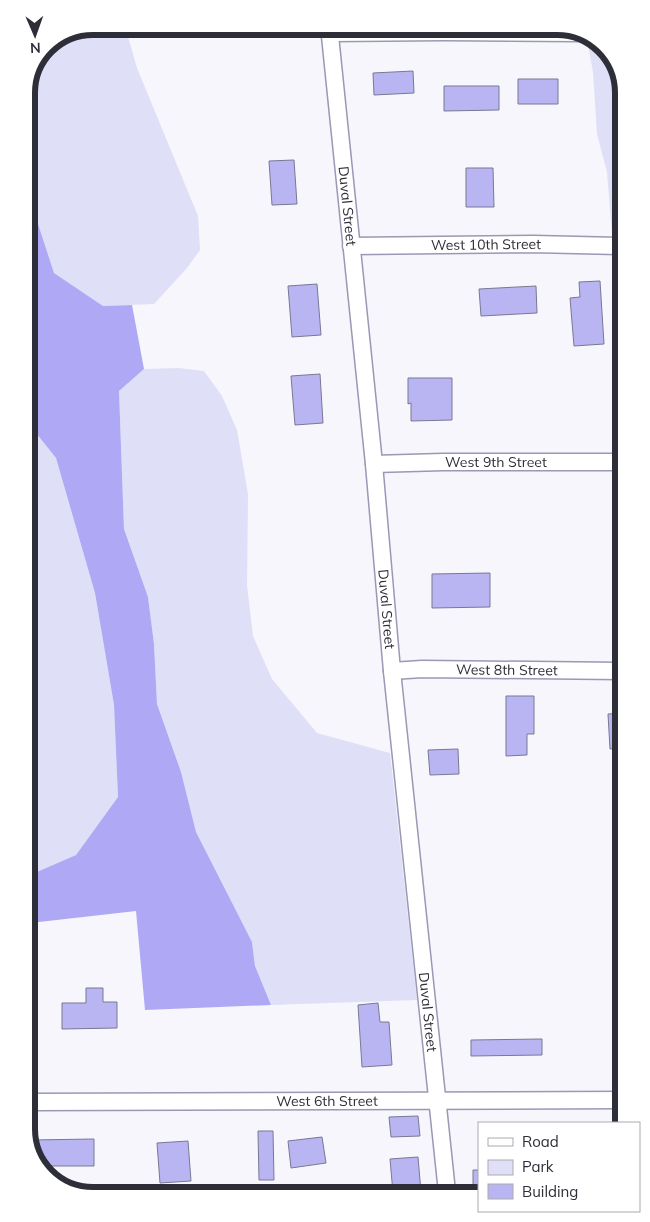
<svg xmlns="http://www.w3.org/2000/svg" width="650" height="1222" font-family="Mulish,sans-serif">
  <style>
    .green { fill: #dfdff7 }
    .forest { fill: #aea8f5 }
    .building { fill: #b9b5f3; stroke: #797893 }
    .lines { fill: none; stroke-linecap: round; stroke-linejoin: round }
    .street-casing { stroke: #9998b5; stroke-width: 19 }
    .street { stroke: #fff; stroke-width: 16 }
    .labels { text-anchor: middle; stroke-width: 5; stroke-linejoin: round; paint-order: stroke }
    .street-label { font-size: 14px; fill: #2e2e39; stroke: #fff }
    .rim { fill: none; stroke: #2e2e39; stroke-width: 6 }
  </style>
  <rect width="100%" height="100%" fill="#f6f6fc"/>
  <path class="green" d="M93,26H125L137,68L198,216L200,250L187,268L154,304L103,306L54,273L27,190L26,89L46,46Z
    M588,45H600L619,67V234H612L607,172L597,134L593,72Z
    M178,368L204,371L222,396L237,430L248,494L247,585L253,636L272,679L317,733L390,753L417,1000L271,1005L255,966L252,942L196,832L181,772L157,704L154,644L148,597L124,529L119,391L144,369Z
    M28,423L56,458L95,593L114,705L118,797L76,855L30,875Z"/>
  <path class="forest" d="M27,190L54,273L103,306L132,305L144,369L119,391L124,529L148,597L154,644L157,704L181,772L196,832L252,942L255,966L271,1005L145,1010L136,911L30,923V875L76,855L118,797L114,705L95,593L56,458L28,423Z"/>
  <path class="building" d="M413,71L414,93L374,95L373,73Z
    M518,79H558V104H518Z
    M444,86H499V110L444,111Z
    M294,160L297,204L272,205L269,161Z
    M466,168H493L494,207H466Z
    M600,281L604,344L574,346L570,298L580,297L579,282Z
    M317,284L321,335L292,337L288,286Z
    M536,286L537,313L481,316L479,289Z
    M320,374L323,423L295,425L291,376Z
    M408,378H452V420L411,421V403L408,404Z
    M490,573V607L432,608V574Z
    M506,696H534V734H527V755L506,756Z
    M622,713V748L610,749L608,714Z
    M458,749L459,774L430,775L428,750Z
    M86,988H103V1002H117V1028L62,1029V1003H86Z
    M378,1003L380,1022H389L392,1065L362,1067L358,1005Z
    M542,1039V1055L471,1056V1040Z
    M418,1116L420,1136L391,1137L389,1117Z
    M258,1131H273L274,1180H259Z
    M322,1137L326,1163L291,1168L288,1141Z
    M94,1139V1166H41L31,1155V1140Z
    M188,1141L191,1181L160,1183L157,1143Z
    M418,1157L421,1192L393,1193L390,1159Z
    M473,1170H479V1192H473Z"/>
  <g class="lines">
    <defs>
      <g id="street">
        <path id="s1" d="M329,26L374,464L392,671L447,1192"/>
        <path d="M330,33L444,32L581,33"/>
        <path id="s2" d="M351,246L533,244L619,246"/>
        <path id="s3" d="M374,464L443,462H620"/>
        <path id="s4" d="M392,671L422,669L622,671"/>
        <path id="s5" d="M31,1102L624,1100"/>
      </g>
    </defs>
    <use href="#street" class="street-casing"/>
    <use href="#street" class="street"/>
  </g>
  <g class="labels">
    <g class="street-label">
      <text dy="5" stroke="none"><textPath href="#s1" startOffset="181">Duval Street</textPath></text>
      <text dy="5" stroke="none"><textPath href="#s2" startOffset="135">West 10th Street</textPath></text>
      <text dy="5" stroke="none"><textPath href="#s3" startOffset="122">West 9th Street</textPath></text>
      <text dy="5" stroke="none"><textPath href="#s1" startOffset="586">Duval Street</textPath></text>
      <text dy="5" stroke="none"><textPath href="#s4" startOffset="115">West 8th Street</textPath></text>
      <text dy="5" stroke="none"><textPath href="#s1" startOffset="991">Duval Street</textPath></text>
      <text dy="5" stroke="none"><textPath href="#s5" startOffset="296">West 6th Street</textPath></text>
    </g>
  </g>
  <path d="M0 0H650V1222H0ZM93 35H557A58 58 0 0 1 615 93V1129A58 58 0 0 1 557 1187H93A58 58 0 0 1 35 1129V93A58 58 0 0 1 93 35Z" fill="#fff" fill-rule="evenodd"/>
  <path class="rim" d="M93 35H557A58 58 0 0 1 615 93V1129A58 58 0 0 1 557 1187H93A58 58 0 0 1 35 1129V93A58 58 0 0 1 93 35Z"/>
  <rect x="478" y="1122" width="162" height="90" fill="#ffffff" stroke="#ababb0"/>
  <rect x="488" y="1138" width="25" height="8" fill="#ffffff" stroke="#ababb0"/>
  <text x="522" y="1147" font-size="15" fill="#2e2e39">Road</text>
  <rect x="488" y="1160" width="25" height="15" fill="#dfdff7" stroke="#ababb0"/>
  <text x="522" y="1172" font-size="15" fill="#2e2e39">Park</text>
  <rect x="488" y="1184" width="25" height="15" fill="#b9b5f3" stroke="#ababb0"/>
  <text x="522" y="1197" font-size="15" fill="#2e2e39">Building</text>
  <g transform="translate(35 35) rotate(178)" stroke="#ffffff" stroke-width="4" paint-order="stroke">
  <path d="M0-4L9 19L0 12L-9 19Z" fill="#2e2e39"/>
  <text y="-8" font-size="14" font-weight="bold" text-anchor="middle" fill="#2e2e39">N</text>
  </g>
</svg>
